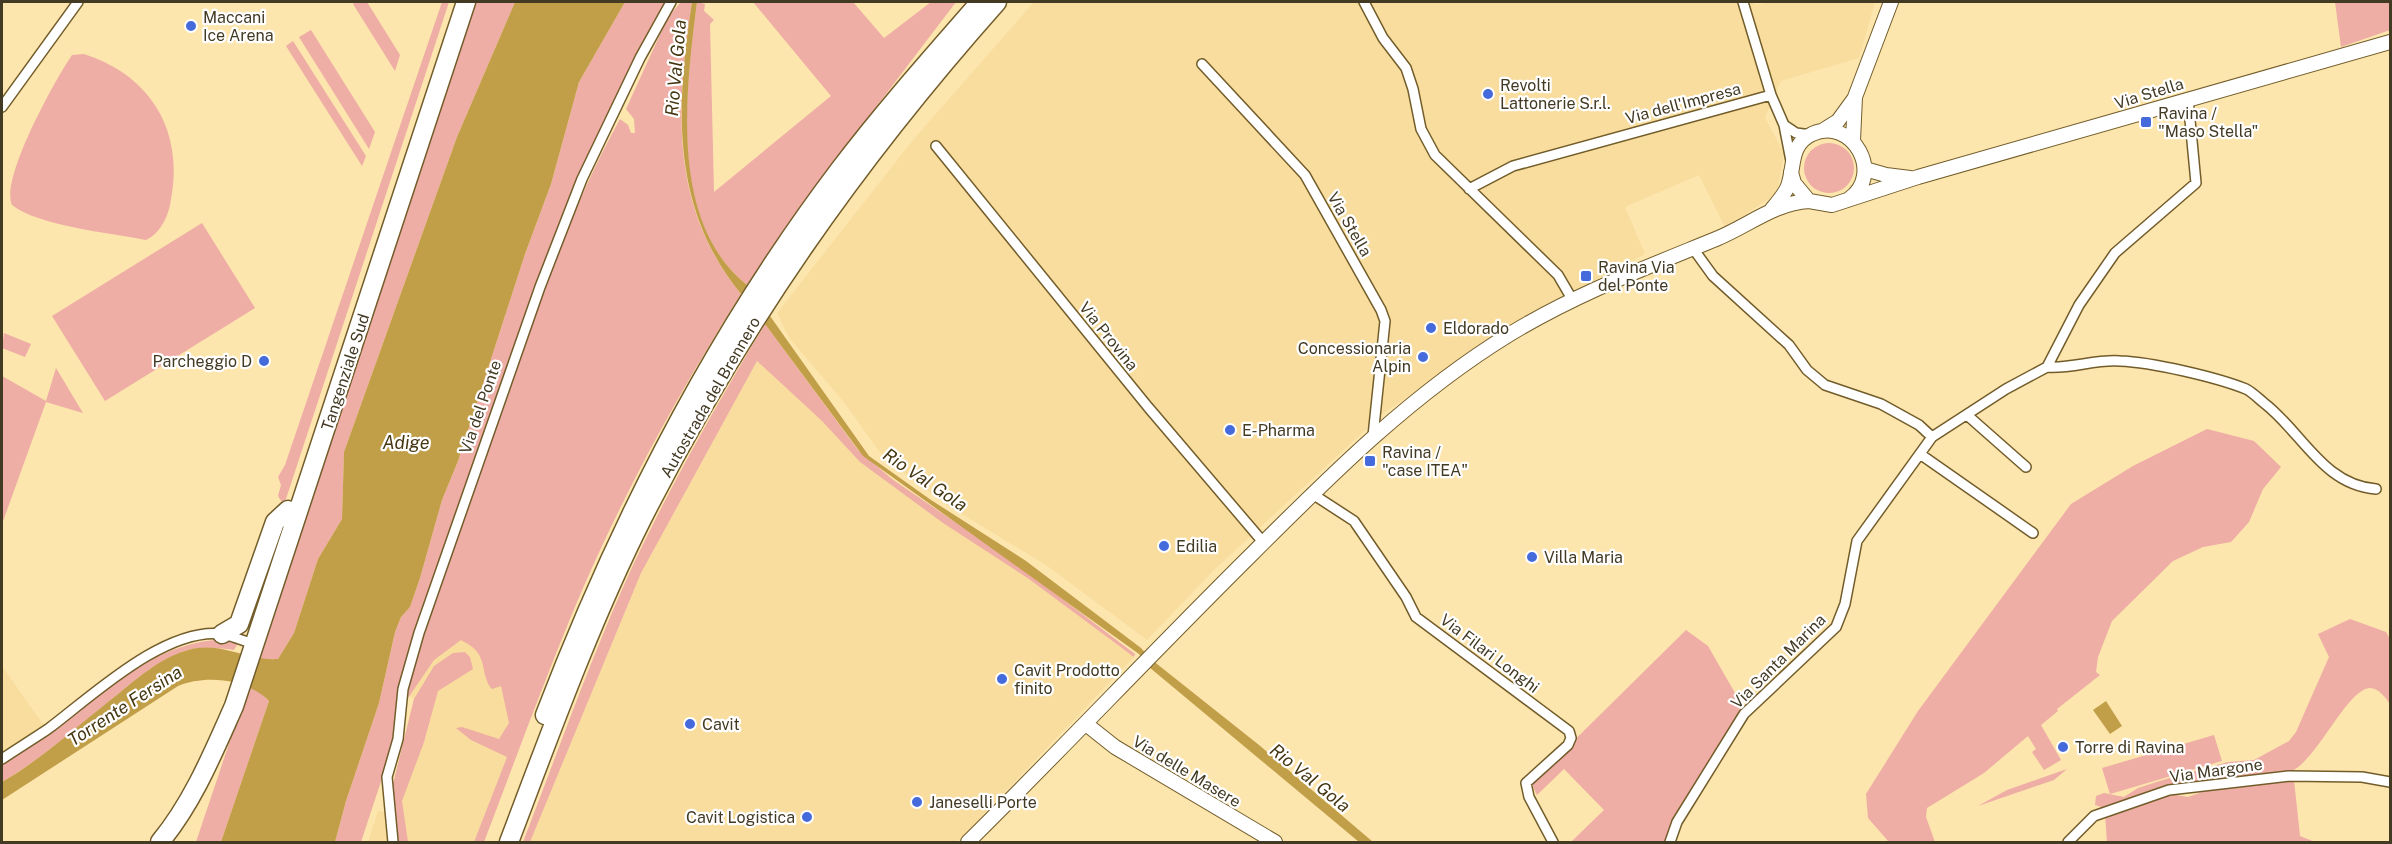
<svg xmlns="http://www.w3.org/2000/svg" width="2392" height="844" font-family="'Public Sans',sans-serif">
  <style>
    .built { fill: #f8dd9e }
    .green { fill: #eeada5 }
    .water { fill: #c19e48 }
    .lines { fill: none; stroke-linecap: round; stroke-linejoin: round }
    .street-casing { stroke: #725d2a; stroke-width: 12 }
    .secondary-casing { stroke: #725d2a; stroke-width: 16 }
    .highway-casing { stroke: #725d2a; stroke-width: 21 }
    .street { stroke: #fff; stroke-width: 9 }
    .secondary { stroke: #fff; stroke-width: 14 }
    .highway { stroke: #fff; stroke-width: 18 }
    .poi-dot { fill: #446adc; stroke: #fff; stroke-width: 2 }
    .labels { text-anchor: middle; stroke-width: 4.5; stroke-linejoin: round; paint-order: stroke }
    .poi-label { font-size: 16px; fill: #433a24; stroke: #fff; text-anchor: start }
    .street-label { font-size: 16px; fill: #433a24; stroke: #fff }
    .water-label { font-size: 18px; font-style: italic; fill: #463713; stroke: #fff }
  </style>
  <rect width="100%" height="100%" fill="#fde5ae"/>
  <path class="built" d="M1034,2H1754L1756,5L1768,2H1875L1859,58L1781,81L1765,118L1784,153L1777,194L1725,227L1699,175L1625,207L1645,254L1509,326L1384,413L1215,569L1147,640L1046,565L947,505L884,458L843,401L789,338L777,313L913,140Z
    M757,361L822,421L860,462L943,523L1029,579L1134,657L957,842H530L641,573Z
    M504,395L510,749L474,842H395L391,792L414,699L404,693Z
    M2,666L45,727L2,756Z
    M378,811L385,812L389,842H368Z"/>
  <path class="green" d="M356,2H367L400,55L395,71L353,4Z
    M442,2H449L284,505L278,496L281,485L278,477L285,465Z
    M472,2H515L457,137L344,452L342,519L318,559L294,633L278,659H257Z
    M625,2H666L537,286L493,406L404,668L399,688L393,745L361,842H335L346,801L379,703L395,632L401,617L410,607L420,578L442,500L458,461L525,254L551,184L579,82Z
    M681,2H692C676,107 669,206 741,294C677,395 618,503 572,614C541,689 513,766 484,842H474L507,757L471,740L456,728L462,727L499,739L509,723L501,686L492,689C482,678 486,663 477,652C474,647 466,643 461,640L434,660L406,701L405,689C445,570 483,450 527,332C555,259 582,187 620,119L628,125L631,133H635L634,119L626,109L668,17Z
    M697,2L705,4L704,11L714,20L710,24L714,192L831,96L753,2H853L884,38L931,2H956L800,207L747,285C667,221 686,90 697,2Z
    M2335,2H2390V30L2341,47Z
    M311,30L375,132L369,149L299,37Z
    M293,41L366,156L362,166L286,46Z
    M84,54C150,75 184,130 171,199C169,215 161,233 146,240C112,233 38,226 12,205C0,179 55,80 72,55Z
    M1804 168a25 25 0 1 1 50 0a25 25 0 1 1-50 0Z
    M202,223L255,308L105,401L52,316Z
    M765,324L858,450L892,479L1015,563L1135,654L1134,657L1029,579L943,523L860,462L822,421L757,361L641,573L530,842H523C559,749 592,654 634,563C673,481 718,402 765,324Z
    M4,333L31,344L25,357L2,348Z
    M56,368L83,413L46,402L2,524V376L46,401Z
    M2207,429L2254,441L2281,467L2263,489L2249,522L2231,542L2203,547L2173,561L2112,621L2098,657L2096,672L2100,675L2057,709L2058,711L2041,725L2061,760L2044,770L2032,752L2036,749L2028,736L1984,773L1927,808L1926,817L1935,842H1889L1868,818L1866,794L1918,711L2071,504L2133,466Z
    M2350,619L2386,632L2390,639V704C2386,698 2378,687 2369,688C2346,691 2319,757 2292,771C2280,778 2212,779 2192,782C2162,786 2133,799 2104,808L2095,805L2096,796L2104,793L2124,797L2138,788L2166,779L2228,762L2254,760L2289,741L2296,732L2329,657L2318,634Z
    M1686,630L1708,646L1743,707L1673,818L1664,842H1571L1604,810L1564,769L1537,795L1531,783Z
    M215,640L238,643L234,650C218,648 200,646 184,651C157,661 134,681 112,699C76,728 41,759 2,782V762C59,721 145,645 215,640Z
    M465,652L470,657L473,669L438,691L424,742L402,801L408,842H395L391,792L414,699L434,666L453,653Z
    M248,687L259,691L269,701L221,842H196Z
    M2214,735L2222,761L2110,794L2102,768Z
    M2067,769L2054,780L1978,806L2007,790Z
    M2294,780L2300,836L2315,842H2107L2105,815L2170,794L2188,797L2219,786Z"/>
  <path class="water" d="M515,2H625L579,82L551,184L525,254L458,461L442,500L420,578L410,607L401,617L395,632L379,703L346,801L335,842H221L269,701C248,679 206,674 178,686L2,800V782C40,760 73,730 108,702C134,682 163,653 197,648C226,644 250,661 278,659L294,633L318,559L342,519L344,452L457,137Z
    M692,2H697C686,90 668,222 747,285L741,294C670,207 676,105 692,2Z
    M770,316L869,456L931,500L1026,561L1141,648L1152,660L1259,745L1373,842H1359L1149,667L1139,654L863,456L765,324Z
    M2106,701L2122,726L2110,734L2093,710Z"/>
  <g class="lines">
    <defs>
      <path id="street" d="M1364,2L1383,38L1406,68L1413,89L1421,129L1435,155L1558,275L1572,299
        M1743,2L1771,95L1784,125L1791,161
        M1202,64L1305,175L1381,310L1385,321L1373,436
        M2,107L78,2
        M1784,125L1796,133L1811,135
        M936,146L1148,407L1263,542
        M1469,189L1513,166L1771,95
        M1692,247L1713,276L1789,345L1807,370L1825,385L1881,404L1919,425L1932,437
        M2047,367C2072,369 2095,359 2120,361C2151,362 2216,377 2246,389C2252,392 2258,398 2264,403C2302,432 2323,485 2376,489
        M1967,415L2026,467
        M1920,454L2033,533
        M1311,493L1354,521L1406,597L1416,617L1569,731L1571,738L1568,745L1526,783L1529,797L1553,842
        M2,759C17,749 33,739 48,729C91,697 165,626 223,634C230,635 238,639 245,641
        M393,842L387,777L398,739L403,689L419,633L540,287L582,179L640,58L671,2
        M1670,842L1677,822L1744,714L1836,627L1845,604L1857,541L1932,437L2006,389L2047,367L2079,305L2115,253L2196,183L2188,99
        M2068,842L2094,816L2169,790L2289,776L2362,777L2390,782"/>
      <path id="secondary" d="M1822,131L1838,121L1854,99
        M1853,141L1855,97L1891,2
        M1865,169L1886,175L1910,178
        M1791,172L1794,183L1809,201L1832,205L1918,177L2390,42
        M1772,209C1778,202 1785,194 1788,186C1795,166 1789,145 1812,134C1852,116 1885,174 1849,199
        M1086,724L1115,747L1275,842
        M968,842C1064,747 1156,649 1252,554C1333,473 1412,394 1510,334C1576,294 1645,268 1716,239C1748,226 1774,203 1809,201"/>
      <path id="highway" d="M222,634L239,624L275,522L288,510
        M545,715C619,522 715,334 840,169C884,111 933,56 980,2
        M160,842C193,802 213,753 234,706L466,2
        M509,842C550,734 590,623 642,519C740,326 854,163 997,2"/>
    </defs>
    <use href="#street" class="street-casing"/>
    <use href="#secondary" class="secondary-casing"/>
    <use href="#highway" class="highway-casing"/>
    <use href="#street" class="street"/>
    <use href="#secondary" class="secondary"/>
    <use href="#highway" class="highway"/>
  </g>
  <g class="poi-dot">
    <circle cx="191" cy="26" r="6"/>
    <circle cx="1488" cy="94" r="6"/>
    <rect x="2140" y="116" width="12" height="12" rx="3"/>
    <rect x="1580" y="270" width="12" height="12" rx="3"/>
    <circle cx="1431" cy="328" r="6"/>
    <circle cx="1423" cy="357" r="6"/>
    <circle cx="264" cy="361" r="6"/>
    <circle cx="1230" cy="430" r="6"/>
    <rect x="1364" y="455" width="12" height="12" rx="3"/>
    <circle cx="1164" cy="546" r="6"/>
    <circle cx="1532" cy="557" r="6"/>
    <circle cx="1002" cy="679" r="6"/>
    <circle cx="690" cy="724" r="6"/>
    <circle cx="2063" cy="747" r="6"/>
    <circle cx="917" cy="802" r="6"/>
    <circle cx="807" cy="817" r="6"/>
  </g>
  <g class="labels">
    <g class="poi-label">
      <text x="203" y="23">Maccani<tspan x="203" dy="18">Ice Arena</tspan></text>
      <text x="1500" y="91">Revolti<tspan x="1500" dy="18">Lattonerie S.r.l.</tspan></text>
      <text x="2158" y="119">Ravina /<tspan x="2158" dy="18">"Maso Stella"</tspan></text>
      <text x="1598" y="273">Ravina Via<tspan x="1598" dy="18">del Ponte</tspan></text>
      <text x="1443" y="334">Eldorado</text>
      <text x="1411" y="354" text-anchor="end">Concessionaria<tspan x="1411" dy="18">Alpin</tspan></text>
      <text x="252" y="367" text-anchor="end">Parcheggio D</text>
      <text x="1242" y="436">E-Pharma</text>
      <text x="1382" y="458">Ravina /<tspan x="1382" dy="18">"case ITEA"</tspan></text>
      <text x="1176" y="552">Edilia</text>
      <text x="1544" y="563">Villa Maria</text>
      <text x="1014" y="676">Cavit Prodotto<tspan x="1014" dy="18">finito</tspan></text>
      <text x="702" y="730">Cavit</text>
      <text x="2075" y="753">Torre di Ravina</text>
      <text x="929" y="808">Janeselli Porte</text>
      <text x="795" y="823" text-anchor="end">Cavit Logistica</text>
    </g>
    <g class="street-label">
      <text transform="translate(2149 93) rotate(-17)" y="6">Via Stella</text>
      <text transform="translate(1683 103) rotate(-15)" y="6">Via dell'Impresa</text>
      <text transform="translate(1350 224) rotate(60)" y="6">Via Stella</text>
      <text transform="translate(1109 336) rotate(51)" y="6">Via Provina</text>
      <text transform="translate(345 372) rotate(-72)" y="6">Tangenziale Sud</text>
      <text transform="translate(710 397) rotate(-60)" y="6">Autostrada del Brennero</text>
      <text transform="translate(480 407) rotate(-71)" y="6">Via del Ponte</text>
      <text transform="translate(1490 653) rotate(37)" y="6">Via Filari Longhi</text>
      <text transform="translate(1778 661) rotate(-45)" y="6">Via Santa Marina</text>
      <text transform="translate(2216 770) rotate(-8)" y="6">Via Margone</text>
      <text transform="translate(1187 771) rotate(31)" y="6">Via delle Masere</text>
    </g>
    <g class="water-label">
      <text transform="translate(676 68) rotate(-85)" y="6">Rio Val Gola</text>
      <text x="406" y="449">Adige</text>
      <text transform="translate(925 480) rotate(34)" y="6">Rio Val Gola</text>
      <text transform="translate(125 706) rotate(-33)" y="6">Torrente Fersina</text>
      <text transform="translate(1310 778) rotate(39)" y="6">Rio Val Gola</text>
    </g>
  </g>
  <rect width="2392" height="844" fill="none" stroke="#433a24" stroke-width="6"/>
</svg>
